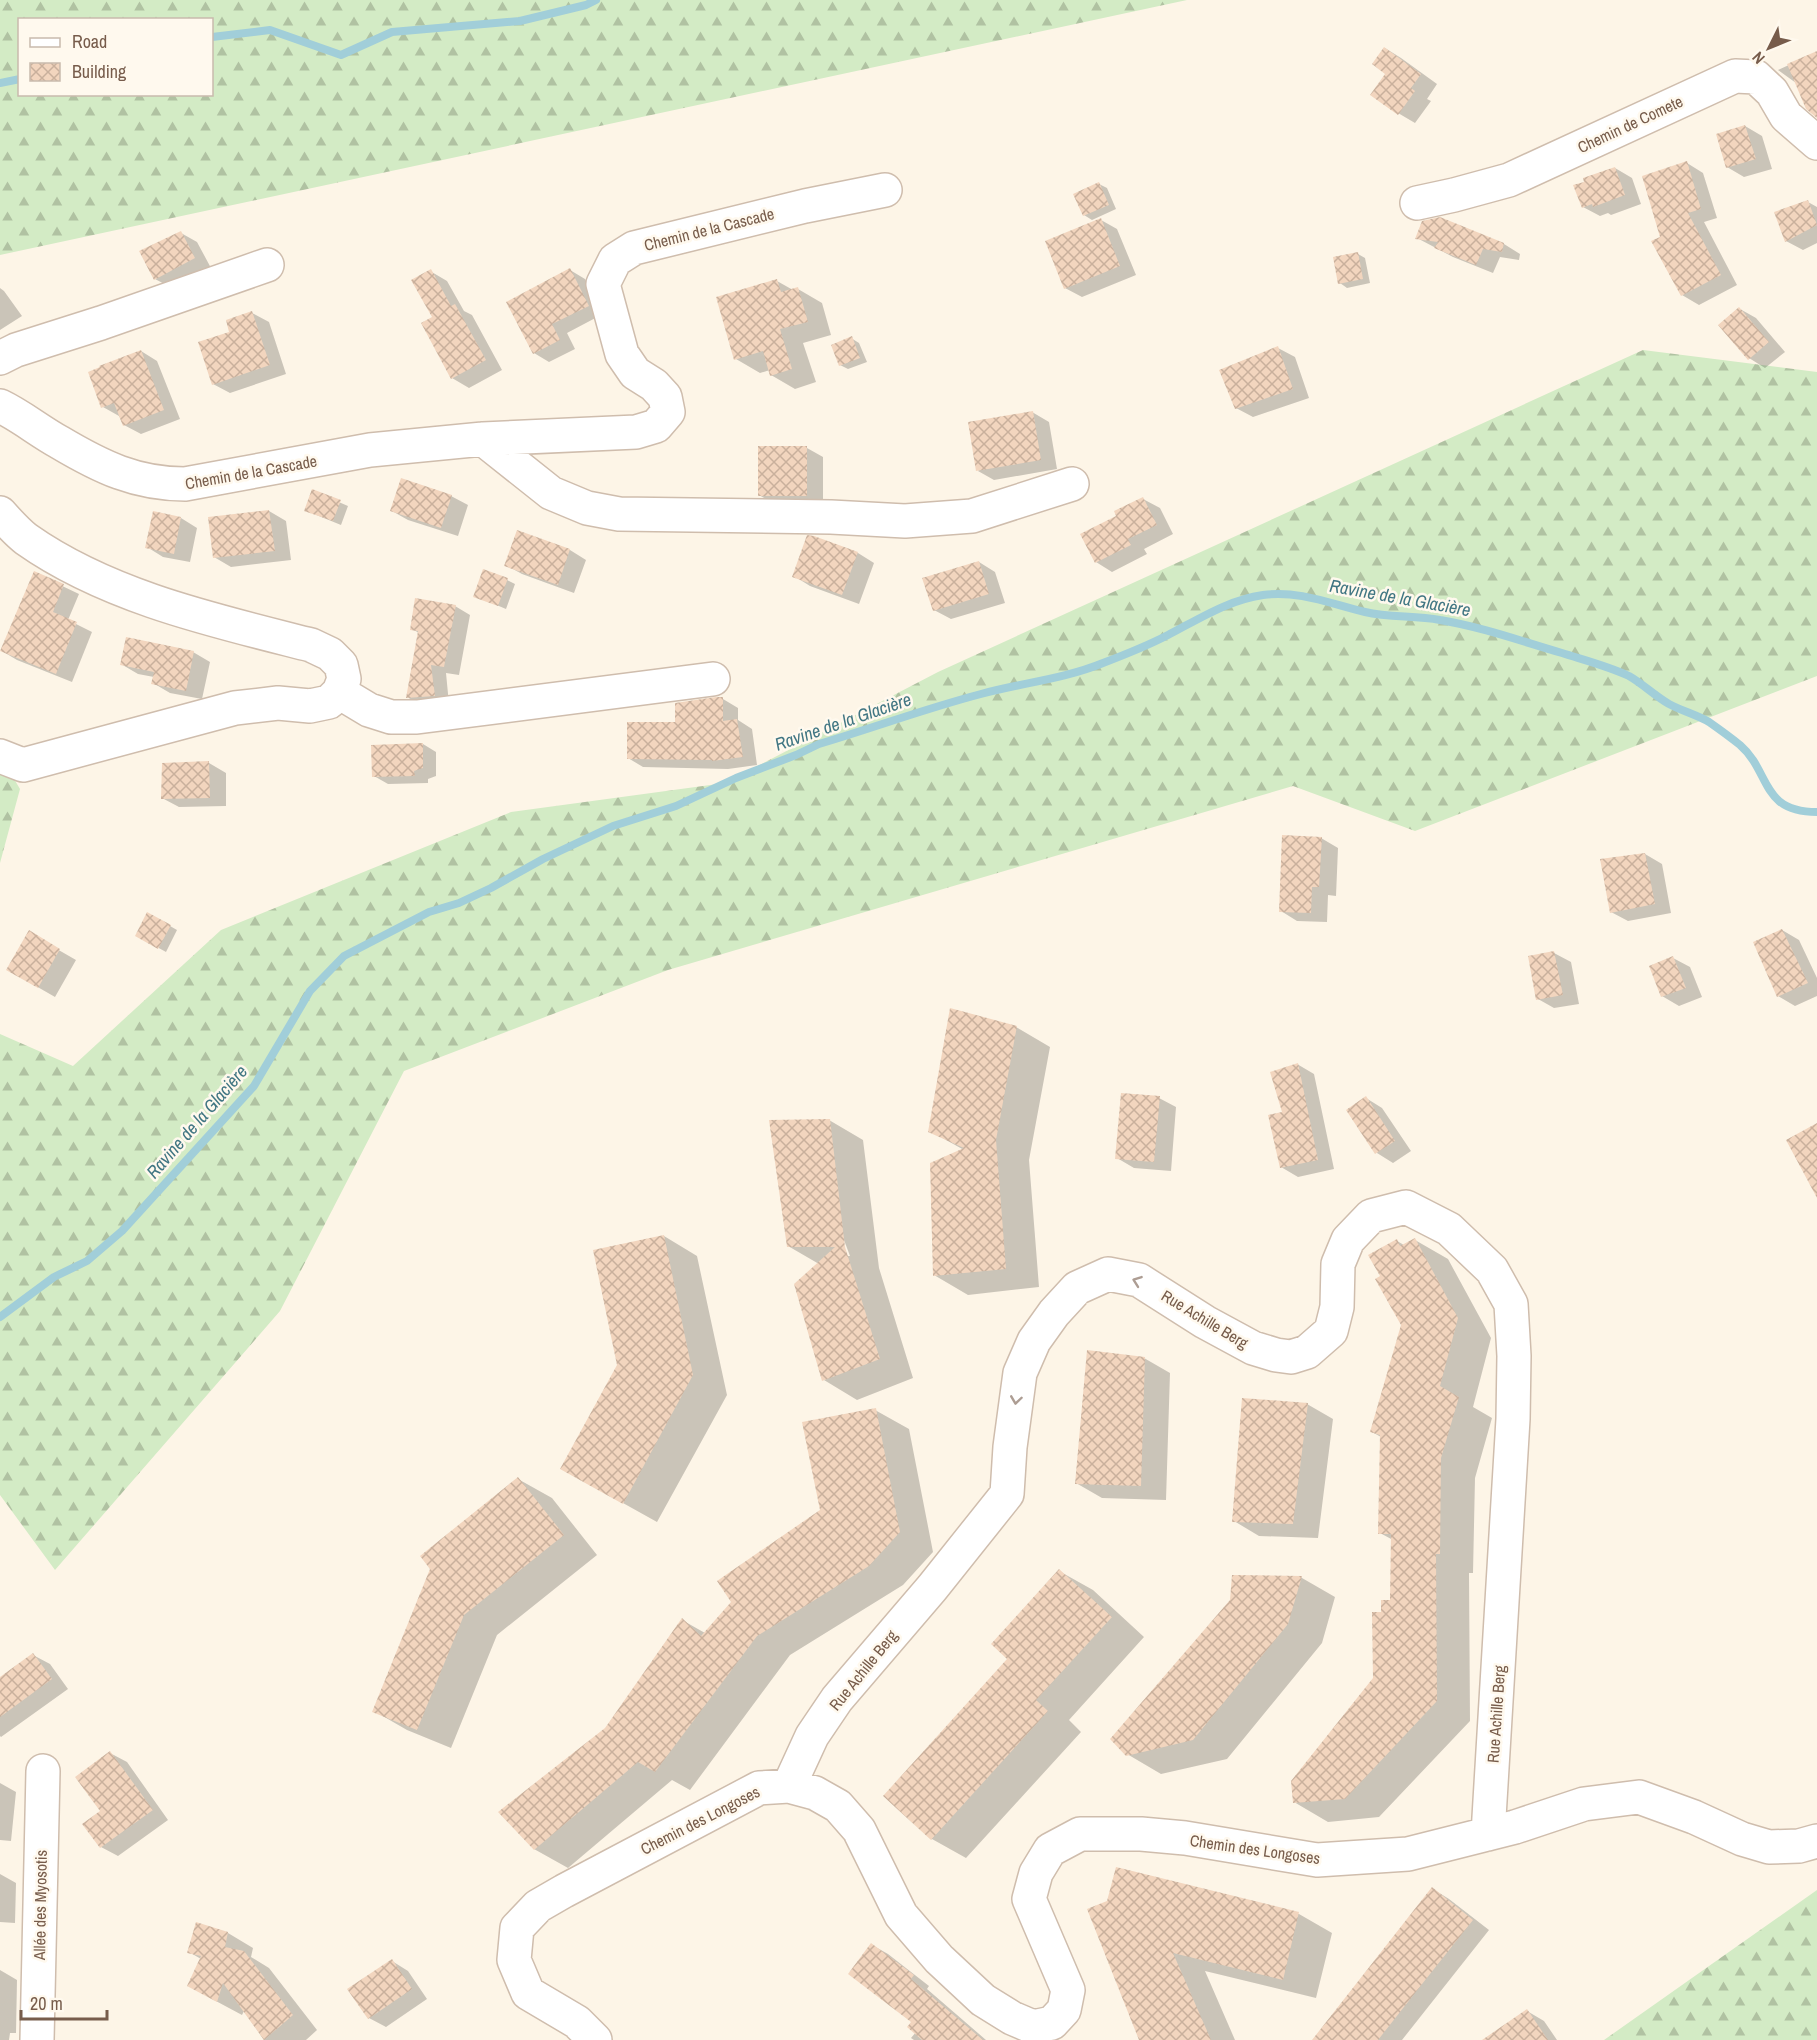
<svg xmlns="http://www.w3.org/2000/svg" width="1817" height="2040" font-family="'Archivo Narrow',sans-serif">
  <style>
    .forest { fill: url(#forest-firs); fill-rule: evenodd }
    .shadow { fill: #0003; fill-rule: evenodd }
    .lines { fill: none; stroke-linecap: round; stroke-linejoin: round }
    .stream { stroke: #a1ced9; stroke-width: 8 }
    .building { fill: url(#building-cross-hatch) }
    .minor-casing { stroke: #cfbdad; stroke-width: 36 }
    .minor { stroke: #fff; stroke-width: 33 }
    .oneway { stroke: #ad9d93 }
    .labels { text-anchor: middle; stroke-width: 5; stroke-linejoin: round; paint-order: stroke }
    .street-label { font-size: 16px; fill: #775c4b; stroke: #fff9ee }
    .water-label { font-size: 18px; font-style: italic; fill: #417683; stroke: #fff9ee }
  </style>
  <defs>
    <pattern id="forest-firs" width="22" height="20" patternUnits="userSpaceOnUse" patternTransform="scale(1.5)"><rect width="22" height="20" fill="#d3ebc5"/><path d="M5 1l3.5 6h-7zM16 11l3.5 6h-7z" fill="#b0c2a2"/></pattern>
    <pattern id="building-cross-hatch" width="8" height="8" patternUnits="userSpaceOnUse" patternTransform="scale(1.5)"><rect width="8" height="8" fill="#f2d5be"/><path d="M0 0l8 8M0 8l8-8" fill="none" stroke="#c9b09c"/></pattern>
  </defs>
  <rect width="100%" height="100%" fill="#fdf5e7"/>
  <path class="forest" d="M0,0H1187L0,255ZM20,20H212V94H20Z
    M1643,350L1817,372V676L1415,831L1293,786L668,970L404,1071L280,1311L55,1570L0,1495V1034L73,1066L221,930L511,812L725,783L938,672Z
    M0,755L20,789L0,863Z
    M1817,1890V2040H1604Z"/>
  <path class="shadow" d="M1385,48L1401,58L1437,84L1427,99L1431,101L1415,123L1398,113L1387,74Z
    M1817,52V107L1796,83L1778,70Z
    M1745,126L1762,136L1772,169L1744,177L1727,167Z
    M1687,163L1703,173L1717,218L1704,222L1737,285L1699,305L1682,295L1662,238Z
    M1615,168L1632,178L1641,204L1611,215L1608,213L1600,216L1583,207Z
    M1099,184L1107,188L1116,209L1092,220L1084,215Z
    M1808,202L1817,207V243L1803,250L1786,241Z
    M1101,220L1117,229L1136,275L1082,297L1065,288Z
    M181,233L197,242L211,268L172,288L155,279Z
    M1417,238L1504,244L1520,254L1519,260L1500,257L1493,273L1453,257Z
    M1358,254L1365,258L1370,283L1347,288L1340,283Z
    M570,270L585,279L603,314L567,333L575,349L549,362L534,353Z
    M430,271L447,281L464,311L472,315L502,370L469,388L452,378L434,318Z
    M777,281L793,290L798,289L822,303L831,335L803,343L816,382L795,389L771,375L770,370L760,373L736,359Z
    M0,288L4,291L22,316L0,330Z
    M1740,309L1756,318L1785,352L1765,368L1749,358Z
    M252,313L269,322L286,374L230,393L213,384L231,333Z
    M851,338L859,343L867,362L848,369L840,365Z
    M1278,348L1295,357L1309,398L1253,417L1236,408Z
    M141,351L157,361L180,419L141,434L124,425L119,416L103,407Z
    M1032,412L1049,422L1057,469L994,480L978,471Z
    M807,448L823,457V505H776L759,495Z
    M313,491L348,506L341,525L314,514Z
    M451,496L468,505L458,536L408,520L392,511Z
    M1143,499L1160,508L1173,534L1144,549L1147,554L1112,572L1096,562L1118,517Z
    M269,511L286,521L291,560L231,567L214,557Z
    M181,518L197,528L190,562L163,557L147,547Z
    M517,532L570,550L586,560L574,593L522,574L506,565Z
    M814,537L858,553L874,563L859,604L810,586L794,576Z
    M979,562L995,572L1005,603L951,619L934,610Z
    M35,573L79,594L68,620L92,632L72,682L17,660L2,651Z
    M507,580L515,584L506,609L475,596Z
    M455,606L470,615L459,675L446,673L449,704L422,706L407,697L419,633L412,629Z
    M193,652L210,662L202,699L170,693L153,683L154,677L138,674L121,664Z
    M723,699L738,708V720L752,729L757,765L728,769L643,767L628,758L676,724V704Z
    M423,744L436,752V776L428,779V783L388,784L374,776Z
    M209,763L226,773V806L179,807L162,798Z
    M1321,838L1338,848L1336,896L1328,895L1327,922L1297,921L1281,911Z
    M1645,854L1662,864L1671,913L1628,921L1611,912Z
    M170,926L177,930L166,952L137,936Z
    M1782,930L1799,940L1817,978V996L1795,1006L1778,996Z
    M29,933L76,960L55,997L8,970Z
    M1554,953L1571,962L1579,1004L1554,1008L1538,999Z
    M1673,958L1690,967L1702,997L1679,1006L1662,996Z
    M1016,1027L1050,1047L1029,1160L1039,1287L968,1295L934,1275L964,1150L930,1131Z
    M1297,1064L1314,1074L1334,1169L1298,1177L1281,1167L1284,1113Z
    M1159,1098L1176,1107L1171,1171L1134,1168L1117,1158Z
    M1366,1098L1382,1108L1411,1151L1393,1163L1377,1153L1348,1110Z
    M829,1120L863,1140L879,1268L913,1378L857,1400L824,1380L819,1264L788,1246ZM844,1240L850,1256H846L842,1241Z
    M664,1236L697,1256L727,1395L657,1522L596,1488L619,1365Z
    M1415,1240L1448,1259L1491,1338L1473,1407L1492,1418L1475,1478L1473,1573H1469L1470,1721L1379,1817L1328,1822L1294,1802L1375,1678L1383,1613L1392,1602L1393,1540L1380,1533L1381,1437L1372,1432L1402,1325L1382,1277L1397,1241L1404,1245Z
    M1144,1358L1170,1373L1166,1500L1102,1498L1076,1483Z
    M1307,1404L1333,1419L1318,1538L1259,1536L1234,1521Z
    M875,1410L909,1429L933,1552L903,1585L790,1655L690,1790L672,1780L568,1868L534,1849L606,1729L682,1620L705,1633L822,1510Z
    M518,1479L552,1498L597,1555L497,1635L451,1748L407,1730L374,1711Z
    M1059,1571L1093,1590L1144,1637L1069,1720L1081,1732L966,1858L932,1839L885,1796L1009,1659Z
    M1234,1576L1302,1578L1335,1597L1322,1643L1227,1759L1161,1774L1127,1754L1231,1600Z
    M33,1655L50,1664L68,1689L1,1737L0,1736V1679Z
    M110,1753L127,1762L168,1820L118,1856L101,1847Z
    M0,1783L16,1792L11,1841L0,1840Z
    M1117,1868L1299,1914L1332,1933L1316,1998L1205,1971L1235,2040H1140L1109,1903Z
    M0,1874L16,1883L15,1923L0,1922Z
    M1433,1889L1449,1899L1489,1930L1402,2040H1313Z
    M197,1924L228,1933L253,1948L251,1957L269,1968L317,2030L306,2040H264L244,2011L242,2015L214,2000L201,1959L189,1952Z
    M872,1945L888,1954L929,1986L927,1989L986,2040H914L911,2038L916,2032L913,2022Z
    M392,1961L408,1971L427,1999L386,2027L369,2018Z
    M0,1970L17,1980L16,2033H10L9,2040H0Z
    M1527,2011L1544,2021L1557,2040H1487Z"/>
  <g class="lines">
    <path class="stream" d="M212,37L270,30L341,55L392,32L520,21L586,5L596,0
      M0,83L20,79
      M0,1317L54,1277L87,1261L122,1231L254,1086L310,991L344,956L429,912L459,903L491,888L543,859L613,826L676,806L736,778L796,755L819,744C873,728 927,708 981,694C1021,683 1064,679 1103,663C1124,655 1147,646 1168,635C1199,619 1228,600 1263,595C1299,590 1331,604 1365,612C1390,618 1415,615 1440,620C1482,627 1521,641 1562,653C1584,660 1608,666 1629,676C1643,684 1655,696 1669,704C1682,711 1697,715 1709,722C1719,729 1730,737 1740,745C1771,772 1760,812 1817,812"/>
  </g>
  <path class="building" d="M1384,47L1421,74L1411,88L1415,91L1398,115L1370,95L1385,74L1372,64Z
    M1817,51V118L1806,109L1787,64Z
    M1745,125L1756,159L1726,168L1716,134Z
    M1687,161L1701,209L1688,213L1721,275L1681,296L1651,241L1660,237L1642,176Z
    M1615,167L1625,195L1593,207L1592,204L1582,208L1573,185L1584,182L1583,178Z
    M1099,182L1109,205L1083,216L1073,194Z
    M1808,200L1817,225L1785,242L1774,212Z
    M1440,217L1504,243L1502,252L1483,249L1476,265L1434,248L1438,242L1415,239L1422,221Z
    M1101,218L1120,266L1064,289L1045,241Z
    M181,231L195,258L154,280L139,251Z
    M1358,252L1363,279L1338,284L1333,257Z
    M570,268L589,306L552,324L560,340L533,354L506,302Z
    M431,269L451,306L455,304L486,360L451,379L421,323L432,317L411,280Z
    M777,279L781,292L798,287L808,322L780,329L792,369L770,376L763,351L734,360L716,297Z
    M1739,307L1769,342L1748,360L1718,325Z
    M252,311L270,365L212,385L198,342L229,332L226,320Z
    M852,336L860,358L839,366L831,345Z
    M1278,346L1293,389L1235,409L1219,370Z
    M141,350L164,410L123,426L114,403L101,408L88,372L100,367L99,366Z
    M1033,411L1041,460L976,471L968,422Z
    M758,446H807V496H758Z
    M401,478L452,495L441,528L390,511Z
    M312,489L341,500L333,521L304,511Z
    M1143,497L1157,525L1128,539L1131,545L1095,563L1080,534L1116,516L1114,511Z
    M269,510L275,551L213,558L208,517Z
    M153,511L181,517L174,554L145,548Z
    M517,530L570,549L558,585L504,566Z
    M807,535L814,536L858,552L842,595L792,577Z
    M979,561L989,594L933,611L922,578Z
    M483,569L508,578L498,606L473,597Z
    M34,571L64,584L53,612L77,622L56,674L0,651Z
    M415,598L456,605L444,667L431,665L435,696L406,698L418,631L410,630Z
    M126,637L194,651L186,691L151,684L154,672L120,665Z
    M716,697H723V721L737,719L743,757L712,761V760L627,759V722H675V703Z
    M423,743V768L414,771L415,776L372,777L371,745Z
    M209,761L210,798L161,799L162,763Z
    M1282,835L1322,837L1319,887H1312L1311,913L1279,912Z
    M1645,853L1655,904L1610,913L1600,859Z
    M147,912L171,925L158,949L135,936Z
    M1782,929L1808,983L1777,997L1753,942Z
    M29,930L60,949L38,988L6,970Z
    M1554,951L1563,995L1536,1000L1528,956Z
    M1673,956L1686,988L1661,997L1649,966Z
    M950,1008L1017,1026L996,1140L1006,1269L933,1276L930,1163L964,1148L928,1132Z
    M1298,1063L1318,1160L1280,1168L1268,1115L1282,1112L1270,1072Z
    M1121,1093L1160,1096L1154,1162L1115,1159Z
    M1366,1096L1395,1141L1375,1154L1346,1110Z
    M830,1119L845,1247L880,1359L822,1381L794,1284L835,1247H787L769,1120Z
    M1817,1123V1198L1786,1140Z
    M664,1235L693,1375L623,1504L560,1469L617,1365L593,1250Z
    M1415,1238L1458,1318L1440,1386L1459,1397L1441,1458L1440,1554H1436L1437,1701L1345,1799L1293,1803L1291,1781L1373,1678L1372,1612H1381V1600H1390L1391,1534H1378L1380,1435L1370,1432L1401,1325L1375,1279L1380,1276L1368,1255L1397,1239L1400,1246Z
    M1087,1350L1145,1357L1141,1486L1075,1484Z
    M1242,1398L1308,1403L1293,1524L1232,1522Z
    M876,1408L900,1532L869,1566L757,1636L655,1772L638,1762L534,1850L498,1812L605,1728L682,1618L701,1636L731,1602L717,1581L820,1510L802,1422Z
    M518,1477L564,1535L464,1615L417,1730L372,1712L430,1569L420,1556Z
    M1059,1569L1112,1617L1036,1700L1048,1711L931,1840L883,1796L1007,1659L991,1644Z
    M1232,1575L1302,1576L1288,1624L1193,1740L1126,1756L1110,1739L1230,1600Z
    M33,1653L52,1679L0,1717V1677Z
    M110,1751L153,1810L100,1848L82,1824L100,1811L75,1777Z
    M1116,1867L1299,1912L1283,1980L1173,1953L1211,2040H1139L1087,1909L1107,1901Z
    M1432,1887L1473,1920L1426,1979L1378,2040H1312Z
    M196,1922L228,1932L225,1947L244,1951L293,2015L264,2040L223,1983L217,2002L187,1986L201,1956L187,1953Z
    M871,1943L914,1975L911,1979L983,2040H922L907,2027L911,2022L848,1974Z
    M392,1959L412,1989L368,2019L347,1989Z
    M1527,2009L1548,2040H1482Z"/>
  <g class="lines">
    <defs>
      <path id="minor" d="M1417,203L1454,195L1509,180L1735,76L1756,77L1772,92L1786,116L1817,143
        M0,358L16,350L101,323L267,265
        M0,406C21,416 39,431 59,442C101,467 136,484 185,484L370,450L483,439L636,432L656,426L668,412L665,397L654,385L635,373L622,354L603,284L615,260L634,248L805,206L885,190
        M483,439L551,493L587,508L619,514L831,517L905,521L972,516L1072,484
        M0,513C8,522 17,532 26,539C108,597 216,621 311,645L330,654L341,665L344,679L339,692L329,702L310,706L278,703L235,708L23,765L0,756
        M339,692L369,710L391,717H417L713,679
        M789,1786L812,1736L837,1699L932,1588L1007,1494L1010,1447L1020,1373L1034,1341L1054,1313L1077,1288L1108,1274L1139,1280L1205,1322L1253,1348L1276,1355L1291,1357L1307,1352L1331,1331L1337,1307L1338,1264L1348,1240L1371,1216L1406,1207L1449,1229L1492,1270L1511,1304L1514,1356L1513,1419L1488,1834
        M37,2040L43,1771
        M595,2040L577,2022L528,1993L514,1960L517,1928L538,1906L564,1891L759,1788L789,1786L815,1793L838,1806L859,1830L901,1915L939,1959L983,2000L1012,2018L1033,2027L1052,2023L1064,2010L1068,1990L1029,1899L1036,1873L1050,1850L1080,1834H1141L1185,1838L1317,1860L1408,1854L1515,1827L1584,1804L1639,1797L1694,1817L1742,1839L1769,1847L1799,1846L1817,1841"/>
    </defs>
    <use href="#minor" class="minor-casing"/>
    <use href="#minor" class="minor"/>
  </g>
  <defs><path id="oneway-chevron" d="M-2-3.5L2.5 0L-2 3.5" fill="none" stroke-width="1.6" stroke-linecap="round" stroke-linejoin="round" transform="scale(1.5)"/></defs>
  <g class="oneway">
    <use href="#oneway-chevron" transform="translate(1137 1281) rotate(-160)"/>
    <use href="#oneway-chevron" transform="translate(1016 1400) rotate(98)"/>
  </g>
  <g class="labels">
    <g class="street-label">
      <text transform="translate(1630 124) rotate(-25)" y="6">Chemin de Comete</text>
      <text transform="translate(709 229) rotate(-14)" y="6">Chemin de la Cascade</text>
      <text transform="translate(251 472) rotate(-10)" y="6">Chemin de la Cascade</text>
      <text transform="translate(1205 1319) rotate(31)" y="6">Rue Achille Berg</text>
      <text transform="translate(863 1670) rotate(-51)" y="6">Rue Achille Berg</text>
      <text transform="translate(1496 1714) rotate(-86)" y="6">Rue Achille Berg</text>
      <text transform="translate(700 1820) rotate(-27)" y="6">Chemin des Longoses</text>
      <text transform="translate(1255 1849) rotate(8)" y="6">Chemin des Longoses</text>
      <text transform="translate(40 1905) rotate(-89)" y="6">Allée des Myosotis</text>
    </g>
    <g class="water-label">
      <text transform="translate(1400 598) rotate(10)" y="6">Ravine de la Glacière</text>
      <text transform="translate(843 722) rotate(-19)" y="6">Ravine de la Glacière</text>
      <text transform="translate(197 1122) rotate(-49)" y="6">Ravine de la Glacière</text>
    </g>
  </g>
  <rect x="18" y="18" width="195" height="78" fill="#fff9ee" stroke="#c9baad" stroke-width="1.5"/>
  <rect x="30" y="38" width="30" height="9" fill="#ffffff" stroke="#c9baad" stroke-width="1.5"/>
  <text x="72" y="48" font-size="18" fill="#775c4b">Road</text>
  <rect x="30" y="63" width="30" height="18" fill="url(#building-cross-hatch)" stroke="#c9baad" stroke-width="1.5"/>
  <text x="72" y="78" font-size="18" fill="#775c4b">Building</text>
  <g transform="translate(1769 48) rotate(227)" stroke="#fff9ee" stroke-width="4.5" paint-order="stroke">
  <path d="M0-4.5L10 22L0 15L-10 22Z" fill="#775c4b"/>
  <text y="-9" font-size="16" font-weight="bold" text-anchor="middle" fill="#775c4b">N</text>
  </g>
  <path d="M21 2010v9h86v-9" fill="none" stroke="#775c4b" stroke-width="3"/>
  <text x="30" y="2010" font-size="18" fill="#775c4b" stroke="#fff9ee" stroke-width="4.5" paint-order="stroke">20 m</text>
</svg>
